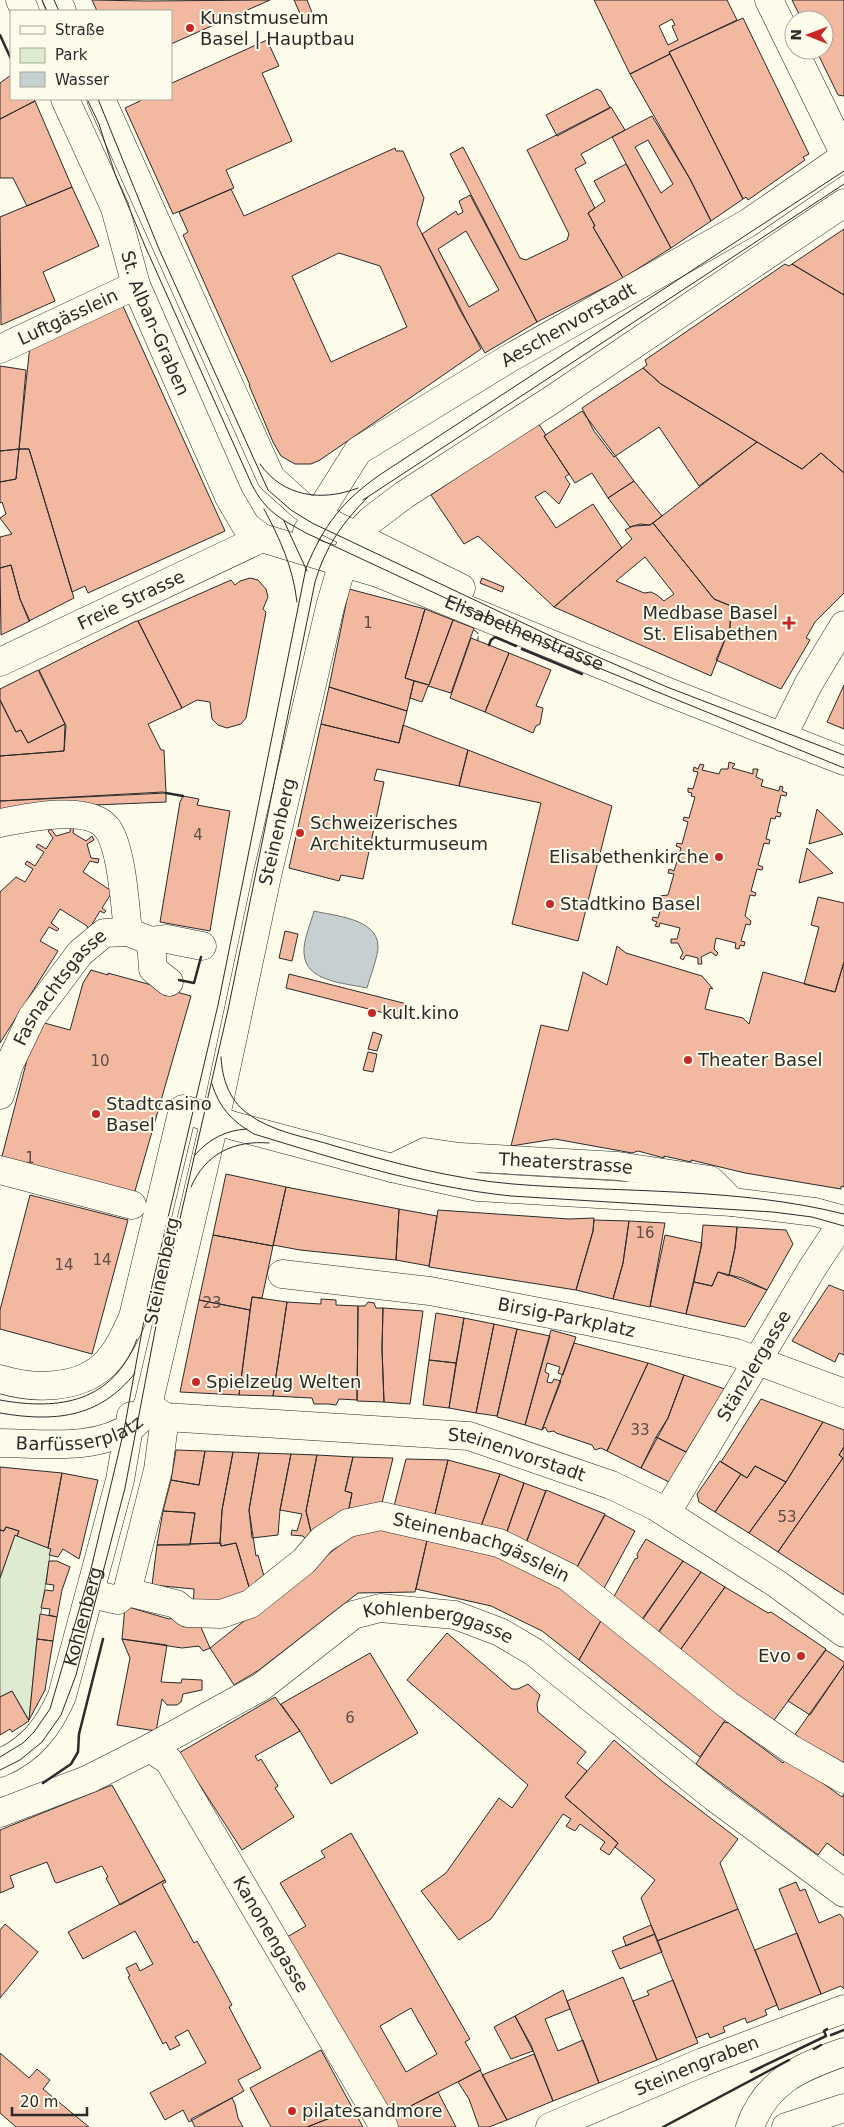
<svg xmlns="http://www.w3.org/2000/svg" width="844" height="2127" font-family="'DejaVu Sans',sans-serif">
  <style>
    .green { fill: #deebd1; stroke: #74746e }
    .water { fill: #c7d0d0; stroke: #74746e }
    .building { fill: #f2b8a0; stroke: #2b2b2b; fill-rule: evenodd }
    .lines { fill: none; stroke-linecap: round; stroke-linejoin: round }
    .minor-casing { stroke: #2b2b2b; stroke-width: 29 }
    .major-casing { stroke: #2b2b2b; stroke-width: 29 }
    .minor { stroke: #fdfbea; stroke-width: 28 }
    .major { stroke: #fdfbea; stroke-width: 28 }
    .tram { stroke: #2b2b2b; stroke-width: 1 }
    .fence { stroke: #2b2b2b; stroke-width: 1; stroke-dasharray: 6 2.5; stroke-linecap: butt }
    .wall { stroke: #2b2b2b; stroke-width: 2.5 }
    .poi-dot { fill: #c62828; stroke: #fdfbea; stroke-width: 2 }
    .labels { text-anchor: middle; stroke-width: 4; stroke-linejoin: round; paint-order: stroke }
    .number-label { font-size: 15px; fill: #5d4e48 }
    .poi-label { font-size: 18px; fill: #2b2b2b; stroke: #fdfbea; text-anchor: start }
    .street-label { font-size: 18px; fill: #2b2b2b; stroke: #fdfbea }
  </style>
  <rect width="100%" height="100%" fill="#fdfbea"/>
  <path class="green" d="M15,1535L51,1549L37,1639L29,1720L12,1691L0,1697V1578Z"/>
  <path class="water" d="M314,911C334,916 377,918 378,946C378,957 370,977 367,988C345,983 305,982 304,953C303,940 311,923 314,911Z"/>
  <path class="building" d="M92,0L146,1L270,0L171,44V11H97Z
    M294,0H307L315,20L305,25Z
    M594,0H727L737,20L669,52L670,54L630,74ZM672,19L675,25L672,26L678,40L668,45L659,26Z
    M792,0H844V96L838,95L816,50H824V20H802Z
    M743,18L809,154L803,157L805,160L748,200L746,197L743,199L669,52Z
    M267,40L279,66L262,73L292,141L226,170L234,188L173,214L125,108L140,101L139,99H171V81L172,83Z
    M670,54L743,199L711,221L690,179L630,74Z
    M11,75V99H34L35,101L0,119V83Z
    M597,89L601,91L610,108L557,136L546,115Z
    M35,101L72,187L27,206L13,178H0V119Z
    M611,107L625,130L581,154L586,163L575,169L595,208L588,213L595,226L593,227L623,278L537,322L450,154L463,147L520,258L526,260L567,240L569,234L527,150Z
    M652,116L690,179L711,221L671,248L612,137ZM648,140L673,184L661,193L635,147Z
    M395,148L396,151H403L424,198L417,224L481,349L320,460L311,464H295L281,456L273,442L249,385H250L183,235L188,232L179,212L231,189L244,216ZM339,253L380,266L407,327L331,362L292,276Z
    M626,164L671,248L623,278L593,227L595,226L588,213L605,201L594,181Z
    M72,187L99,246L43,272L55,301L1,325L0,217Z
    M470,195L537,322L485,353L461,312L422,234L456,211L458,215L463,212L459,201ZM466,231L499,290L469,307L438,249Z
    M844,229V295L792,264Z
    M785,264L789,266L792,264L844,295V473L821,453L802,469L661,384L643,368L647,365L645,360Z
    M122,304L225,531L88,593L85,586L72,592L29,449H19L30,345Z
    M0,366L26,370L19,449L0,451Z
    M643,368L661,384L757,442L699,486L659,427L614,457L594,431L582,408Z
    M582,411L634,481L608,498L592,473L575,483L544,436Z
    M538,423L546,435L544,436L569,474L565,477L570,484L559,504L545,491L535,497L556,528L593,504L622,548L554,607L478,536L464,544L431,495Z
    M757,442L802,469L821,453L844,473V593L815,622L806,638L810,640L781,689L716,660L730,627L731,606L714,599L653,523Z
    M19,449H29L74,598L29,621L20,599L11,565L0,568V537L12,534L0,518L6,514L2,502L0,503V482L16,479Z
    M19,449L16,479L0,482V451Z
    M634,481L662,516L650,525L640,524L630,527L608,498Z
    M653,523L714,599L731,606L730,627L711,676L554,607L632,539L625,530L633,526L650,525ZM645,557L674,594L664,601L657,595L651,592L644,593L616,581Z
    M11,565L20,599L30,621L1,635L0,568Z
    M250,578L258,580L266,589L268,597L263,609L266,612L246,718L241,724L227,728L218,725L212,719L210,702L197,700L182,708L138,621L231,580L235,585L240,581Z
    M482,578L504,587L502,592L480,583Z
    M349,589L425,609L405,678L414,681L407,711L329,687Z
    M425,609L453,620L429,685L405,678Z
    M453,620L474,628L451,693L428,686L422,702L410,698L414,681L429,685Z
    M136,621H138L182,708L148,724L161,750H164L166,793L0,801V756L64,751L66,726L39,670Z
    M471,638L509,653L485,712L450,698Z
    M509,653L551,670L536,706L543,708L540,724L536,726L533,733L485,712Z
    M38,670L65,724L28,743L21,730L16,732L0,700V689Z
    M844,685V729L827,722Z
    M329,687L407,711L399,743L321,724Z
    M0,700L16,732L21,730L28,743L65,724L64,751L0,756Z
    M321,724L399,743L403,725L468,750L459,786L377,769L374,780L384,782L363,879L341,875L339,881L289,868Z
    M468,750L612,806L578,941L512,924L541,803L459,786Z
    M729,762L735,764L732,768L753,774V769H758L756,777L763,780L761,786L779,791L780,786L783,787L782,791L787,793L786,796L781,795L777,812L781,813L780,817L776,816L775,819L771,818L766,839L770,840L769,844L764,843L758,865L763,867L762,870L757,869L751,891L756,893L755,896L750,895L745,916L751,921L750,925L746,924L741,941L745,942L744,946L740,945L739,949L735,948L736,943L716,938L714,949L718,953L716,956L711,952L701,957L702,964H698V958L686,955L683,960L680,958L683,953L678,943H671V939H677L680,928L660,923L659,927L655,926L657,922L652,920L653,917L658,918L663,901L658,900L659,896L668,895L674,874L668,873L669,869L674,871L681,848L676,846L677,843L682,844L688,822L683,820L684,817L689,818L695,797L691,796L692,793L688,792V788L693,789L698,772L693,771L694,767L698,769L700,764L704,765L702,770L719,774L721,769H728Z
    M163,792L166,793V802L0,809V801Z
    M183,796L199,799L197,805L230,811L210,931L160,922L180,802Z
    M817,809L843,834L809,844Z
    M71,824L74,825L73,833L86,841L92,836L94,840L87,844L91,858L99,859L98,863L90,861L83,872L110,890L111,894L102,908L106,911L104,913L100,911L91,926L92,930L89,931L87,926L60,909L51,923L59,929L57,931L49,927L40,941L58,951L0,1043V892L16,877L25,882L33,869L25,864L27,861L35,866L44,852L36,847L38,844L46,849L53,838L48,831L51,829L56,836L70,832Z
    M807,848L833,873L799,883Z
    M818,897L844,903V962L835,992L804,984L819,927L811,925Z
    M285,931L298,934L292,961L279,958Z
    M617,946L626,953L702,976L713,989L710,988L705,1009L743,1018L749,1024L763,972L835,992L844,962V1187L841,1186V1189L745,1173L691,1160V1162L664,1156V1158L638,1151L632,1153L555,1139L511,1146L541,1025L568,1031L583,972L607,985Z
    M91,970L108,975V973L191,996L133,1198L0,1164L37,1021L70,1030L83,983Z
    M289,974L407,1004L404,1018L286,988Z
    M373,1032L382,1035L377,1051L368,1049Z
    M368,1052L377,1054L373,1072L363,1070Z
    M226,1174L286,1187L273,1246L213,1235Z
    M286,1187L399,1209L396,1260L300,1250L273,1245Z
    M30,1195L128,1220L92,1354L0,1329V1310Z
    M399,1209L437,1216L429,1266L396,1260Z
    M438,1210L569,1219L594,1218L593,1231L576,1290L429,1267Z
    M594,1220L629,1221L623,1263L613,1299L576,1290L593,1231Z
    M629,1221L665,1223L650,1307L613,1299L623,1263Z
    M703,1225L737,1227L735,1248L729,1276L718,1272L712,1286L694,1282L701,1247Z
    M737,1227L786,1230L793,1244L767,1290L729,1275L735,1248Z
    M213,1235L273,1246L262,1298L252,1297L250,1310L199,1300Z
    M665,1235L702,1243L686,1314L650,1306Z
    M718,1272L742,1278L767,1290L745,1327L686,1314L694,1282L712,1286Z
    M829,1285L844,1291V1355L839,1353L835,1362L792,1341Z
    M252,1297L287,1302L273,1396L239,1395Z
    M321,1299L336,1300V1305L358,1306L357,1400L339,1399L336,1405L329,1404H314L312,1398L273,1396L287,1302L321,1304Z
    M199,1300L250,1310L239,1395L180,1392Z
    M368,1302L374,1303L376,1308H383L382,1349L384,1402L357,1401L358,1306H365Z
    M383,1308L423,1311L410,1404L384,1402L382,1349Z
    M436,1313L464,1318L456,1363L429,1360Z
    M464,1318L494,1324L476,1413L449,1408Z
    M494,1324L517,1329L497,1416L476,1413Z
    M517,1329L550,1336L525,1425L497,1417Z
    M551,1330L576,1337L563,1375L558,1373L560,1367L547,1363L545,1372L549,1374L547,1382L552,1383L554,1379L561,1381L542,1430L525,1425Z
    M574,1343L648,1363L607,1451L601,1448L595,1450L592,1445L556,1433L554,1431L548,1432L545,1427L542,1430Z
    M429,1360L456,1363L449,1408L423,1405Z
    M648,1363L684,1375L668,1418L641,1468L607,1451Z
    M684,1375L725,1389L686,1452L656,1437L668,1418Z
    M761,1399L823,1422L786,1482L755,1466L747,1478L721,1462Z
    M823,1422L844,1430V1447L839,1455L843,1458L778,1552L749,1533L786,1482Z
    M656,1437L692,1455L675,1485L641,1468Z
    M844,1447V1595L778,1552L843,1458L839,1455Z
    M176,1450L205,1451L199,1485L171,1480Z
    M205,1451L233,1452L222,1510L220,1543L190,1544L195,1513L163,1511L171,1480L199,1485Z
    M233,1452L259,1453L249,1510L256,1556L258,1555L267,1587L252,1597L236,1543L221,1546L220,1543L222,1510Z
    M259,1453L291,1454L280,1510L278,1535L252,1538L249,1510Z
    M291,1454L317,1455L306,1511L312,1536L307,1541L303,1536L291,1535L292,1530L297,1531L302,1514L280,1510Z
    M317,1455L353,1457L345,1491L352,1493L348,1513L312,1536L306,1511Z
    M353,1457L393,1458L381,1507L348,1513L352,1493L345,1491Z
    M406,1459L448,1460L434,1518L393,1510Z
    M448,1460L500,1474L480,1529L434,1518Z
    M720,1461L741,1474L715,1512L699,1502L697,1494Z
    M755,1466L786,1482L749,1533L715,1512L741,1474L747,1478Z
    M0,1467L62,1473L48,1548L17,1536L19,1531L6,1527L4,1531L0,1530Z
    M62,1473L98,1480L79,1559L63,1549L58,1557L49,1555L51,1549L48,1548Z
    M500,1474L524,1483L505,1537L480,1529Z
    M524,1483L546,1491L525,1545L505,1537Z
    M546,1490L605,1514L575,1571L525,1546Z
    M163,1511L195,1513L190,1545H157Z
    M605,1515L635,1531L602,1592L575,1571Z
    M6,1527L19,1531L17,1536L15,1535L0,1578V1530L4,1531Z
    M380,1527L428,1536L415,1592L358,1593L259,1670L234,1685L210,1648L359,1530Z
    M428,1536L505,1558L565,1587L603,1617L579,1660L542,1631L491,1606L416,1589Z
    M646,1539L683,1561L640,1622L612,1600L635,1559L638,1558L637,1554Z
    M221,1543V1546L236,1543L252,1597L193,1609L194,1589L152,1585L157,1545Z
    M49,1561H57L70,1567L62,1590L57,1617L49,1615L50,1609L41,1608L45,1590L53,1591L54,1585L46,1584Z
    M683,1561L701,1572L657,1635L641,1622Z
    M701,1572L725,1587L678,1653L656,1635Z
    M725,1587L768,1613L771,1612L826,1649L772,1723L678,1653Z
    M125,1606L169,1619L174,1617L199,1623L210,1648L203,1651L199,1646L182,1648L122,1639Z
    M40,1614L57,1617L53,1641L37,1639Z
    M603,1617L728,1716L700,1757L579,1660Z
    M447,1633L512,1689H518L528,1684L540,1695L537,1704L538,1712L586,1752L577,1763L587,1771L565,1797L618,1843L609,1855L600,1849L605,1842L580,1824L575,1831L566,1826L571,1819L563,1814L491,1919L459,1940L421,1891L446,1873L499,1798L512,1808L528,1785L407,1680Z
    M37,1639L53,1641L45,1690L29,1720Z
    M122,1639L167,1645L161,1682L181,1683L182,1679L202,1680V1690L183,1694L181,1702L177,1705H167L162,1699L156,1731L117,1725L130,1658Z
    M826,1650L844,1662V1665L810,1715L788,1701Z
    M370,1653L418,1733L331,1784L300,1731L281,1704Z
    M844,1665V1765L794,1736Z
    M12,1691L29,1721L12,1732L10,1729L0,1735V1697Z
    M275,1697L300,1731L255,1756L258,1761L261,1759L278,1786L275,1788L294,1817L242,1850L179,1753Z
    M724,1722L729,1723L783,1763L788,1758L842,1797L844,1794V1856L827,1843L818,1855L696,1764Z
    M614,1740L662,1781L738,1839L720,1863L738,1909L657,1941L641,1898L655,1880L615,1847L618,1843L565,1797Z
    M112,1785L165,1880L120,1905L106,1878L108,1877L102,1866L57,1883L55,1882L47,1862L10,1876L14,1887L0,1893V1830Z
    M351,1833L470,2039L465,2042L481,2070L391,2116L287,1937L306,1926L280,1883L325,1857L321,1851ZM411,2008L437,2054L406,2072L380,2026Z
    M165,1880L166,1882L162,1884L194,1943L197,1941L217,1977L232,2005L229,2007L261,2068L238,2080L244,2091L189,2122L183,2110L165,2120L150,2093L206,2063L188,2030L175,2037L180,2045L170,2050L166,2042L163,2044L128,1977L130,1976L126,1968L136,1963L140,1971L153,1964L135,1931L83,1959L68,1932Z
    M796,1882L800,1891L805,1889L819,1923L840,1914L844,1919V1989L841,1986L821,1994L779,1889Z
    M738,1909L777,2005L765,2010L767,2015L747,2023L745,2018L723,2027L725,2032L710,2038L708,2033L696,2038L657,1941Z
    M5,1924L38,1952L0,1998V1930Z
    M651,1925L655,1934L626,1946L623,1937Z
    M797,1933L821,1994L779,2010L755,1950Z
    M655,1934L662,1952L620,1969L612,1951Z
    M623,1977L657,2060L599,2083L567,2001Z
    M673,1980L698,2043L657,2060L633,2001L649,1995L647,1991Z
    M563,1990L570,2009L545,2019L558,2051L583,2040L599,2083L553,2101L531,2045L515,2016Z
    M515,2016L533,2051L511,2059L494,2027Z
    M321,2050L353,2109L307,2127H271L250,2088Z
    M0,2053L29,2078L37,2069L50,2080L43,2089L89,2127H16L0,2113Z
    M534,2054L553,2101L507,2120L482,2075Z
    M480,2070L507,2120L489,2127H479L469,2099L458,2082Z
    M438,2092L456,2127H397L391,2116Z
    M232,2098L235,2104L238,2118L243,2127H195L191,2119Z
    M353,2109L363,2127H307Z"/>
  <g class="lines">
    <defs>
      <g id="minor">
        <path d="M20,0L25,11"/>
        <path d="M57,0L62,11"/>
        <path d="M769,0L844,153"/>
        <path id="s1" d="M65,99L115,208L136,285L229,497L246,526L262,538L378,573L663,690L844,761"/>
        <path d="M101,99L271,478L302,506L320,518L461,588"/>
        <path id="s2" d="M0,349L136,285"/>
        <path id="s3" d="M307,532L358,451L508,359L748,223L844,157"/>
        <path id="s4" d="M0,662L262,538"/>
        <path d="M782,737L809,683L844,625"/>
        <path d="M0,823C25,818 89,804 107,828C122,848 125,906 128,932L151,941L167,939L202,946"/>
        <path d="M151,941L153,969L169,982"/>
        <path id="s5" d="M0,1095L9,1065L32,1017L80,953L104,933L128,932"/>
        <path id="s6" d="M392,1168L425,1152L460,1157L618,1166L710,1180L732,1202"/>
        <path d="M0,1170L132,1205"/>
        <path id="s7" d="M282,1274L430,1291L592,1322L736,1353L844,1393"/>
        <path d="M0,1379C32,1389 76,1390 103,1366C117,1353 125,1335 133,1317L183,1109L234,1126L392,1168L478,1187L732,1202L815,1212L844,1220"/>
        <path id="s8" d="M148,1405L165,1417L469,1436L611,1485L655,1506L777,1584L844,1633"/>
        <path id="s9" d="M0,1443C44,1443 97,1452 135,1424C141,1420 144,1411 148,1405L219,1102L267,876L330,607L343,562L355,537L371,520L404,495L550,401L844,203"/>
        <path id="s10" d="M667,1512L813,1267L844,1220"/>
        <path d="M127,1592L158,1470L165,1417"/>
        <path id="s11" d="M91,1594L118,1600L127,1592L176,1604L187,1613L221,1614L250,1604L304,1561L322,1540L348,1523L381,1516L499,1543L568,1577L728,1705L791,1749L844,1779"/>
        <path id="s12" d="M150,1748L169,1761L384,2127"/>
        <path id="s13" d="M0,1763C31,1750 49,1726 62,1696L120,1480L131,1416"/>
        <path id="s14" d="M0,1813L89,1779L150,1748L261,1687L353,1615L380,1608L455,1615L500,1632L534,1652L714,1797L844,1893"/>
        <path id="s15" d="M550,2127L703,2062L844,2009"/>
      </g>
      <path id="major" d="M750,2127C766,2081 801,2067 844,2052
        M786,2127L844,2108"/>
    </defs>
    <use href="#minor" class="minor-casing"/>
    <use href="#major" class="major-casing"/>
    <use href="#minor" class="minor"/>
    <use href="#major" class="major"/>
    <path class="tram" d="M42,0L47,11
      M54,0L59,11
      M87,99L99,124L115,174L145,246L252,485C266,512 281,519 306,533L572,657L844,768
      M98,99L159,249L268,490L291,510L312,523L557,639L667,687L844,755
      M260,464C283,497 322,502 358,488
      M363,500L844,184
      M264,509C280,539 293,567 297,602
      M284,521L307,571
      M221,1057C222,1078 229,1100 247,1113C271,1132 307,1137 335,1146C394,1163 452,1179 513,1184C623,1193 736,1187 844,1214
      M212,1084C219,1108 233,1122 254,1134C339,1160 423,1187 511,1196L773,1212L812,1217L844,1226
      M195,1155C209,1139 226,1130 247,1129
      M191,1187C205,1154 234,1140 269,1143
      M0,1400C60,1411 113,1402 137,1339
      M0,1413C53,1422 99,1419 135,1373
      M0,1757L23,1743L34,1732L50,1709L91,1569L124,1430L144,1320L218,1005L306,568C324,525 342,501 381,474L844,171
      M0,1770L20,1760L42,1742L61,1715L76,1675L125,1488L159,1310L228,1010L315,582C325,547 343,522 368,497"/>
    <path class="fence" d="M474,630L478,633V641"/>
    <path class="wall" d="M0,35L11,59
      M489,645L491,640L495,637L516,646
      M522,649L582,674
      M166,793L183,796
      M179,980L194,983L201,957
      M43,1783L71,1764L78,1752L79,1734L103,1639
      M831,2035L844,2030
      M814,2049L821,2045
      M751,2072L826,2036L824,2031L827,2029
      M663,2127L789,2060"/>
  </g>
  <g class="poi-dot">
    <circle cx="190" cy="28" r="5"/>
    <path d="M786.5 615.5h5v5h5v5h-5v5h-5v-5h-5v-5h5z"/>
    <circle cx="300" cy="833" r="5"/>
    <circle cx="719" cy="857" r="5"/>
    <circle cx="550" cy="904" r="5"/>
    <circle cx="372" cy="1013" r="5"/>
    <circle cx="688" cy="1060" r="5"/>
    <circle cx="96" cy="1114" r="5"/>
    <circle cx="196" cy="1382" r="5"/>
    <circle cx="801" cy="1656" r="5"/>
    <circle cx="292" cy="2111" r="5"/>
  </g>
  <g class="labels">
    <g class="number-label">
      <text x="368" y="628">1</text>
      <text x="198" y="840">4</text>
      <text x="100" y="1066">10</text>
      <text x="30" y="1163">1</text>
      <text x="645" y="1238">16</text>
      <text x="102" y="1265">14</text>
      <text x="64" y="1270">14</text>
      <text x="212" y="1308">23</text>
      <text x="640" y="1435">33</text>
      <text x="787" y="1522">53</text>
      <text x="350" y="1723">6</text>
    </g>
    <g class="poi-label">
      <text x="200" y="24">Kunstmuseum<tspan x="200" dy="21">Basel | Hauptbau</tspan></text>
      <text x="778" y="619" text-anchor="end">Medbase Basel<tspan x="778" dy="21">St. Elisabethen</tspan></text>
      <text x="310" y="829">Schweizerisches<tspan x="310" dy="21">Architekturmuseum</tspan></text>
      <text x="709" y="863" text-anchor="end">Elisabethenkirche</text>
      <text x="560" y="910">Stadtkino Basel</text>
      <text x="382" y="1019">kult.kino</text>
      <text x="698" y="1066">Theater Basel</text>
      <text x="106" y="1110">Stadtcasino<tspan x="106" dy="21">Basel</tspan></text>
      <text x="206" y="1388">Spielzeug Welten</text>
      <text x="791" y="1662" text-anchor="end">Evo</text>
      <text x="302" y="2117">pilatesandmore</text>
    </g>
    <g class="street-label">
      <text dy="6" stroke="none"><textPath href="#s2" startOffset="75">Luftgässlein</textPath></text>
      <text dy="6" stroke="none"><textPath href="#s1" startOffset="242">St. Alban-Graben</textPath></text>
      <text dy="6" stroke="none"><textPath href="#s3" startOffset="341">Aeschenvorstadt</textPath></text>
      <text dy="6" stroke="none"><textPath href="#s4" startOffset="145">Freie Strasse</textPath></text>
      <text dy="6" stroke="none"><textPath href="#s1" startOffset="764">Elisabethenstrasse</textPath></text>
      <text dy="6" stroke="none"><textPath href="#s9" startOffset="750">Steinenberg</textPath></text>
      <text dy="6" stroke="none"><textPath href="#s5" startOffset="125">Fasnachtsgasse</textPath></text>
      <text dy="6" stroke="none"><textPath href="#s6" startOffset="178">Theaterstrasse</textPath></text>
      <text transform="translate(162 1271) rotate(-78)" y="6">Steinenberg</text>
      <text dy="6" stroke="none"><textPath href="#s7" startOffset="288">Birsig-Parkplatz</textPath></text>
      <text dy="6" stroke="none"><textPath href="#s10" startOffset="170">Stänzlergasse</textPath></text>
      <text dy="6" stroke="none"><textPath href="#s9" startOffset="81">Barfüsserplatz</textPath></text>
      <text dy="6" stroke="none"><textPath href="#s8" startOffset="376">Steinenvorstadt</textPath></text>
      <text dy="6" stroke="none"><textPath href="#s11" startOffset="436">Steinenbachgässlein</textPath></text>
      <text dy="6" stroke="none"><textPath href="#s13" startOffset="176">Kohlenberg</textPath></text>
      <text dy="6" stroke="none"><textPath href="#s14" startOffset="495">Kohlenberggasse</textPath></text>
      <text dy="6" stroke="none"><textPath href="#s12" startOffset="224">Kanonengasse</textPath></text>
      <text dy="6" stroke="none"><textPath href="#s15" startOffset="159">Steinengraben</textPath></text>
    </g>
  </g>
  <rect x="10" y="10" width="162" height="90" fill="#fdfbea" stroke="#a9a89e"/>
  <rect x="20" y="26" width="25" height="8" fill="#fdfbea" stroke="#a9a89e"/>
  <text x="55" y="35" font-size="15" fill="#2b2b2b">Straße</text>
  <rect x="20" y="48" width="25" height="15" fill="#deebd1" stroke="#a9a89e"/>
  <text x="55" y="60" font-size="15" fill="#2b2b2b">Park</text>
  <rect x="20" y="72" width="25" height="15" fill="#c7d0d0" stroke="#a9a89e"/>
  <text x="55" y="85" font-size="15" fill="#2b2b2b">Wasser</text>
  <g transform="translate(809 35) rotate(271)"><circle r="24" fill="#fdfbea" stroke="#a9a89e"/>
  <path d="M0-4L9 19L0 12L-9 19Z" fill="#c62828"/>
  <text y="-8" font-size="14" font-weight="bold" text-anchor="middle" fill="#2b2b2b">N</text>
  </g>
  <path d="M12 2107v8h75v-8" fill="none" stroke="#2b2b2b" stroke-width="2.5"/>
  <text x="20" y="2107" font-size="15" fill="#2b2b2b" stroke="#fdfbea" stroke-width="4" paint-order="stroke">20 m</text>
</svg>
